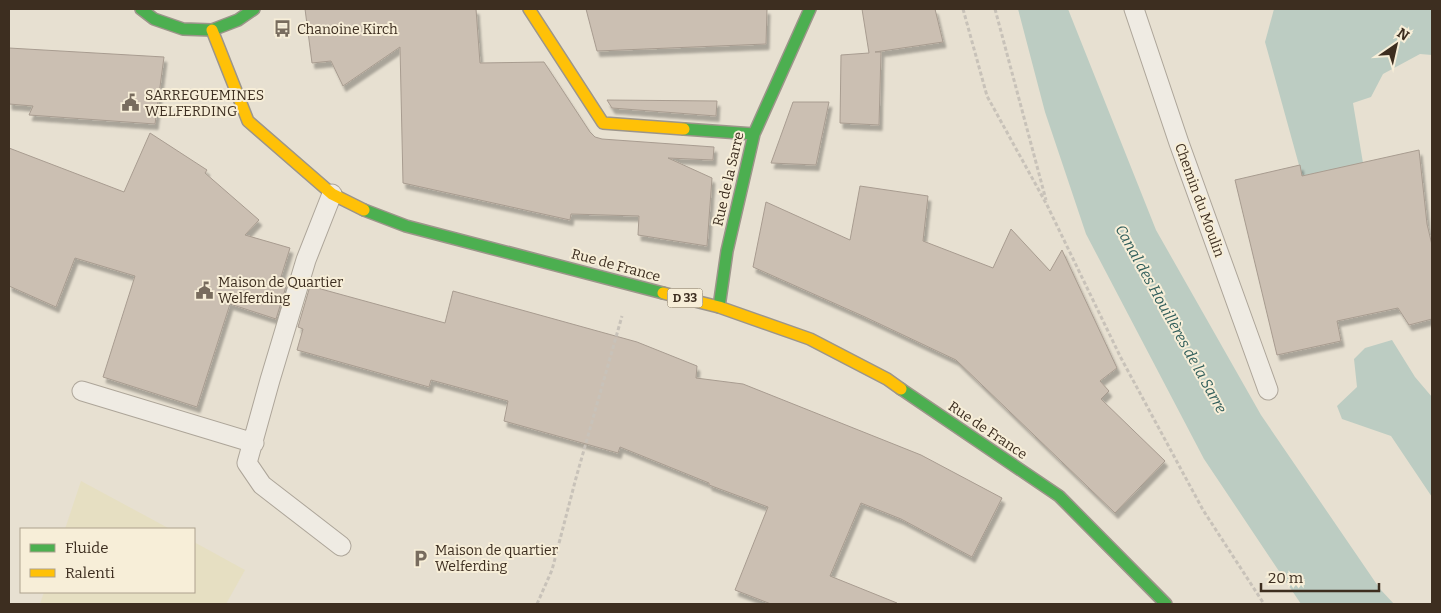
<svg xmlns="http://www.w3.org/2000/svg" width="1441" height="613" font-family="Bitter,serif">
  <style>
    .farmland { fill: #e6dfc2 }
    .water { fill: #bcccc2 }
    .building { fill: #cbbfb2; stroke: #a89c90; filter: url(#shadow) }
    .lines { fill: none; stroke-linecap: round; stroke-linejoin: round }
    .lane-casing { stroke: #ada599; stroke-width: 21 }
    .fast-casing { stroke: #9c958a; stroke-width: 14 }
    .slow-casing { stroke: #9c958a; stroke-width: 14 }
    .path { stroke: #c8c2b9; stroke-width: 3; stroke-dasharray: 4 2.5; stroke-linecap: butt }
    .lane { stroke: #efebe3; stroke-width: 19 }
    .fast { stroke: #4caf50; stroke-width: 11 }
    .slow { stroke: #ffc107; stroke-width: 11 }
    .labels { text-anchor: middle; stroke-width: 4; stroke-linejoin: round; paint-order: stroke }
    .shield { fill: #f7eed8; stroke: #756857; stroke-width: 1 }
    .shield-label { font-size: 12px; font-weight: bold; fill: #3d2e20 }
    .poi-label { font-size: 14px; fill: #3d2e20; stroke: #f7eed8; text-anchor: start }
    .street-label { font-size: 14px; fill: #3d2e20; stroke: #f7eed8 }
    .water-label { font-size: 15px; font-style: italic; fill: #2f5d5a; stroke: #f7eed8 }
  </style>
  <defs>
    <filter id="shadow"><feDropShadow dx="3" dy="5.5" stdDeviation="1" flood-color="#0004"/></filter>
  </defs>
  <rect width="100%" height="100%" fill="#e7e0d1"/>
  <path class="farmland" d="M81,481L170,529H65Z
    M194,542L245,570L226,604H40L44,592H194Z"/>
  <path class="water" d="M1018,9H1068L1156,230L1261,415L1380,589L1394,604H1301L1204,459L1086,234L1045,112Z
    M1274,9H1432V55L1420,54L1383,74L1371,97L1353,103L1363,163L1302,176L1265,42Z
    M1392,340L1415,377L1432,397V497L1391,436L1342,419L1337,406L1357,387L1354,359L1365,348Z"/>
  <path class="building" d="M305,9H476L480,63L544,62L590,132L595,137L602,139L714,147L713,160L668,158L712,178L707,246L638,235L639,216L571,214L570,220L403,183L400,47L343,86L331,61L312,63Z
    M586,9H767L766,44L597,51Z
    M862,9H935L943,42L875,52H881L879,125L840,123L841,55L869,53Z
    M9,48L164,57L155,124L29,115L33,106L9,104Z
    M607,100L717,101L716,116L612,108Z
    M793,102H829L816,165L771,163Z
    M150,133L207,170L205,173L259,220L245,235L290,248L281,277L288,280L276,319L230,304L197,407L103,377L135,276L75,258L56,307L9,286V148L124,192Z
    M1419,150L1427,224L1432,245V319L1409,325L1398,308L1337,321L1341,341L1277,355L1235,180L1300,165L1302,176Z
    M860,186L928,196L923,241L993,268L1011,229L1050,271L1062,250L1117,368L1100,381L1109,391L1101,399L1165,461L1115,513L956,360L865,317L753,267L766,202L850,240Z
    M310,286L445,323L453,291L637,342L697,366L696,378L743,384L921,455L1002,498L972,557L901,519L861,503L830,576L897,603V604H771L735,590L768,507L709,485V483L620,447L618,453L504,421L508,401L431,380L429,387L297,350L303,329L298,327Z"/>
  <g class="lines">
    <defs>
      <path id="lane" d="M1134,9L1179,143L1268,390
        M332,194L306,260L270,380L247,463L262,485L341,546
        M82,391L254,443"/>
      <path id="fast" d="M141,9L154,19L183,29L212,30L238,20L254,9
        M684,129L754,134
        M364,210L406,226L663,293
        M719,307L727,251L754,134L810,9
        M901,389L1059,496L1166,604"/>
      <path id="slow" d="M529,9L603,123L684,129
        M212,30L248,121L332,194L364,210
        M663,293L719,307L810,339L887,379L901,389"/>
    </defs>
    <use href="#lane" class="lane-casing"/>
    <use href="#fast" class="fast-casing"/>
    <use href="#slow" class="slow-casing"/>
    <path class="path" d="M963,9L987,96L1047,205L1121,358L1203,510L1264,604
      M995,9L1046,200
      M537,604L552,570L576,478L622,316"/>
    <use href="#lane" class="lane"/>
    <use href="#fast" class="fast"/>
    <use href="#slow" class="slow"/>
  </g>
  <defs>
    <symbol id="bus-bare" viewBox="-9 -9 18 18"><path d="M-5-6H5V4H4V6H2V4H-2V6H-4V4H-5ZM-3.5-4V0h7V-4ZM-3.5 1.2v1.5H-2V1.2ZM2 1.2v1.5H3.5V1.2Z" fill="#786c5e" stroke="#f7eed8" stroke-width="2.5" paint-order="stroke"/></symbol>
    <symbol id="civic-bare" viewBox="-9 -9 18 18"><path d="M-.6-6.5H3V-4.5H.6V-3L4-1V1h2V6H-6V1h2V-1L-.6-3ZM-1.2 2.5V6h2.4V2.5Z" fill="#786c5e" stroke="#f7eed8" stroke-width="2.5" paint-order="stroke"/></symbol>
    <symbol id="parking-bare" viewBox="-9 -9 18 18"><path d="M-3.5-5.5H1a3.5 3.5 0 0 1 0 7H-1V5.5H-3.5ZM-1-3.4V-.6H.8a1.4 1.4 0 0 0 0-2.8Z" fill="#786c5e" stroke="#f7eed8" stroke-width="2.5" paint-order="stroke"/></symbol>
  </defs>
  <g fill-rule="evenodd">
    <use href="#bus-bare" x="270" y="16" width="25" height="25"/>
    <use href="#civic-bare" x="118" y="90" width="25" height="25"/>
    <use href="#civic-bare" x="192" y="278" width="25" height="25"/>
    <use href="#parking-bare" x="408" y="546" width="25" height="25"/>
  </g>
  <g class="labels">
    <rect class="shield" x="667.5" y="288.5" width="35" height="19" rx="4"/>
    <g class="shield-label">
      <text x="685" y="302">D 33</text>
    </g>
    <g class="poi-label">
      <text x="297" y="34">Chanoine Kirch</text>
      <text x="145" y="100">SARREGUEMINES<tspan x="145" dy="16">WELFERDING</tspan></text>
      <text x="218" y="287">Maison de Quartier<tspan x="218" dy="16">Welferding</tspan></text>
      <text x="435" y="555">Maison de quartier<tspan x="435" dy="16">Welferding</tspan></text>
    </g>
    <g class="street-label">
      <text transform="translate(728 179) rotate(-77)" y="5">Rue de la Sarre</text>
      <text transform="translate(1200 200) rotate(70)" y="5">Chemin du Moulin</text>
      <text transform="translate(616 265) rotate(15)" y="5">Rue de France</text>
      <text transform="translate(988 430) rotate(34)" y="5">Rue de France</text>
    </g>
    <g class="water-label">
      <text transform="translate(1171 319) rotate(61)" y="5">Canal des Houillères de la Sarre</text>
    </g>
  </g>
  <rect width="1441" height="613" fill="none" stroke="#3d2e20" stroke-width="20"/>
  <rect x="20" y="528" width="175" height="65" fill="#f7eed8" stroke="#ada18e"/>
  <rect x="30" y="544" width="25" height="8" fill="#4caf50" stroke="#ada18e"/>
  <text x="65" y="553" font-size="15" fill="#3d2e20">Fluide</text>
  <rect x="30" y="569" width="25" height="8" fill="#ffc107" stroke="#ada18e"/>
  <text x="65" y="578" font-size="15" fill="#3d2e20">Ralenti</text>
  <g transform="translate(1396 45) rotate(34)" stroke="#f7eed8" stroke-width="4" paint-order="stroke">
  <path d="M0-4L9 19L0 12L-9 19Z" fill="#3d2e20"/>
  <text y="-8" font-size="14" font-weight="bold" text-anchor="middle" fill="#3d2e20">N</text>
  </g>
  <path d="M1261 583v8h118v-8" fill="none" stroke="#3d2e20" stroke-width="2.5"/>
  <text x="1268" y="583" font-size="15" fill="#3d2e20" stroke="#f7eed8" stroke-width="4" paint-order="stroke">20 m</text>
</svg>
